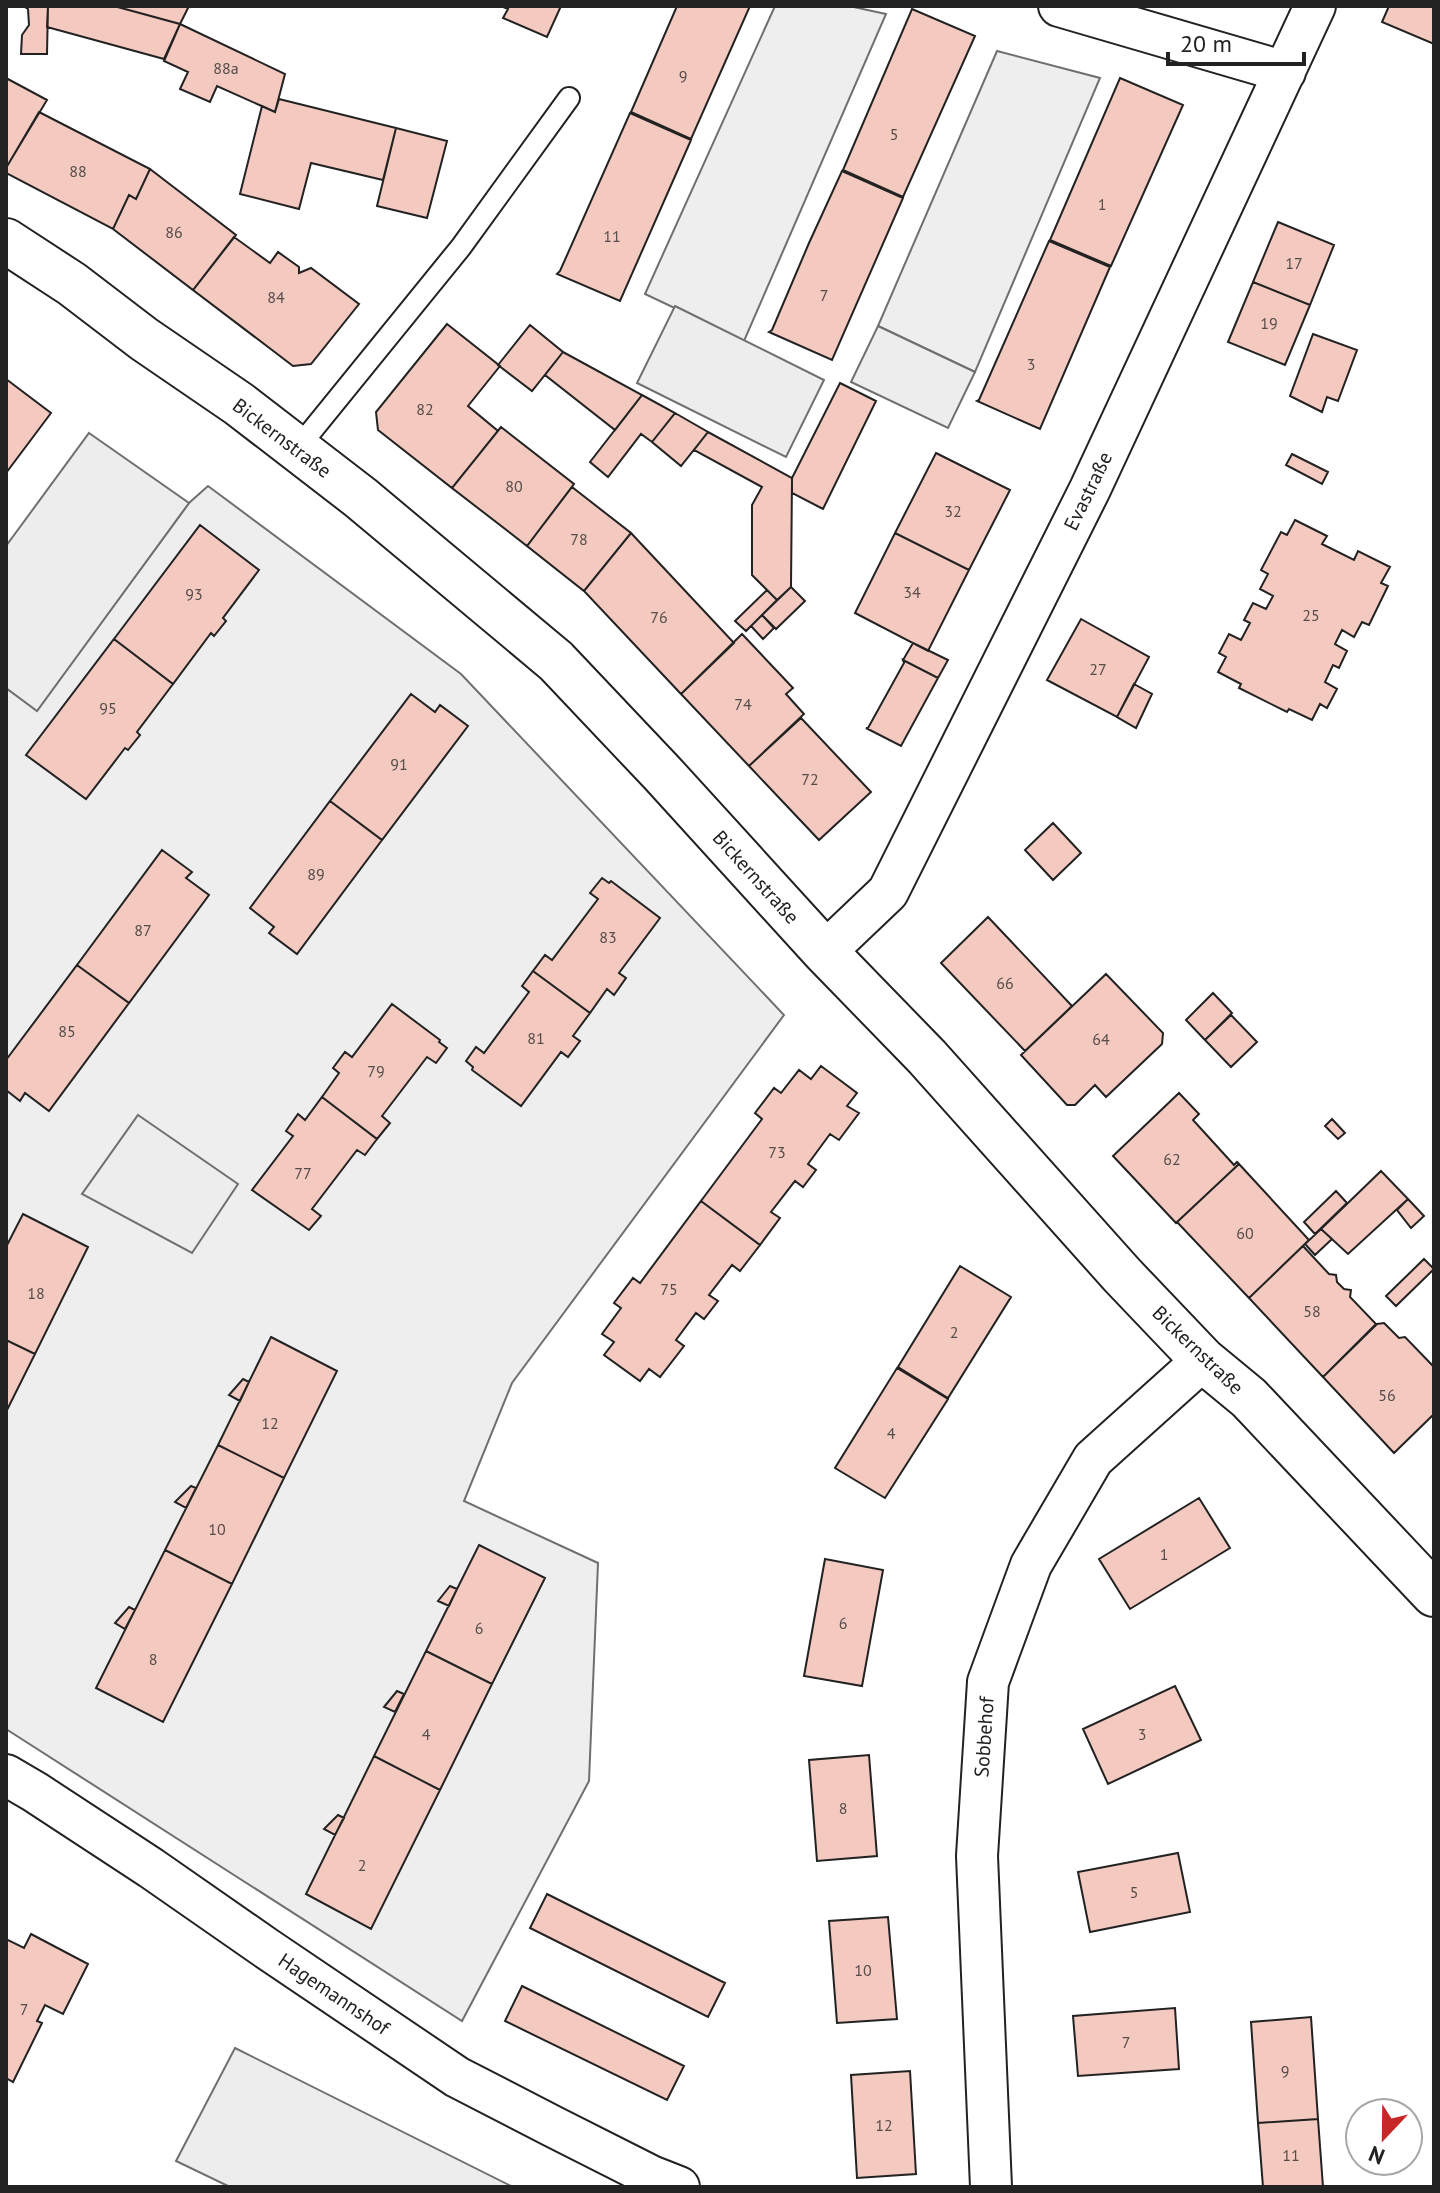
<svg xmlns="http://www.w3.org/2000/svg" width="1440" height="2193" font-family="'PT Sans',sans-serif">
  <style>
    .green { fill: #eee; stroke: #6f6f6f; stroke-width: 2 }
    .parking { fill: #ededed; stroke: #6f6f6f; stroke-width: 2 }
    .building { fill: #f3c9c0; stroke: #222; stroke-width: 2 }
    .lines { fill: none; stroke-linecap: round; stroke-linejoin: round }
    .lane-casing { stroke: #222; stroke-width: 24 }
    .street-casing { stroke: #222; stroke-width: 44 }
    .secondary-casing { stroke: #222; stroke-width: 48 }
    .lane { stroke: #fff; stroke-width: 20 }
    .street { stroke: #fff; stroke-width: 40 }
    .secondary { stroke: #fff; stroke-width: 44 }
    .labels { text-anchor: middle; stroke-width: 6; stroke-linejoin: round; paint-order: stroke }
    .number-label { font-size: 16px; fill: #564c4a }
    .street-label { font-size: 20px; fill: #222; stroke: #fff }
  </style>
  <rect width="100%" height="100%" fill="#fff"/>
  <path class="green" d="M775,6H849L886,14L744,341L645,294Z
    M997,51L1100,78L975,372L878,326Z
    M208,486L461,674L784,1015L512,1383L464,1501L598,1563L589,1781L462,2021L6,1729V688L37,710L189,503Z"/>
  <path class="parking" d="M675,306L824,380L786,457L637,383Z
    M878,326L975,372L948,428L851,382Z
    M89,433L189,503L37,711L6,688V546Z
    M138,1115L238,1184L192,1253L82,1194Z
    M235,2048L513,2187H230L176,2161Z"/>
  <path class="building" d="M23,6H48L47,54H21L22,35L29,25L28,9Z
    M48,6H114L180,24L164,59L47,27Z
    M114,6H189L180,24Z
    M501,6H561L547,37L503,18L508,9Z
    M677,6H750L691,139L631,112Z
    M1389,6H1434V44L1382,22Z
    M912,9L975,36L903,197L843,170Z
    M180,24L285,74L275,112L217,86L210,102L180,89L188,72L164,61Z
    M6,78L47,100L6,168Z
    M1120,78L1183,105L1111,266L1050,240Z
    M279,99L396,128L383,180L311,163L299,209L240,194L262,106L275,112Z
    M39,112L150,169L136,199L129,195L113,229L6,173V168Z
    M630,113L691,140L620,301L557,274L560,271Z
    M396,128L447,141L427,218L377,206Z
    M150,169L236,235L193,290L113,229L129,195L136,199Z
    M842,171L903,198L832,360L769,332L772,330L809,243Z
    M1278,222L1334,245L1310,305L1253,282Z
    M234,237L270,263L278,252L299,267V273L311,268L359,304L311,364L293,366L193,290Z
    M1049,241L1110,267L1040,429L977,401L979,400Z
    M1253,282L1310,305L1285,365L1228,342Z
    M447,324L500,366L468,406L498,431L452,488L378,430L376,412Z
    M530,325L563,352L532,391L498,365Z
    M1313,334L1357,350L1338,401L1327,397L1322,412L1290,396Z
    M563,352L642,395L615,430L545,375Z
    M6,379L51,413L6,473Z
    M840,383L876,401L823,509L792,493V478Z
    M642,395L675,413L652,442L641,434L608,477L590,462Z
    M675,413L708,432L681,466L652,442Z
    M501,427L574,484L527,546L452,488Z
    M708,432L792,478L791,587L777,600L752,575V505L762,487L694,450Z
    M936,453L1010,490L969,570L895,533Z
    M1292,454L1328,472L1322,484L1286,465Z
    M572,487L631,533L584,591L527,546Z
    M1295,520L1327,536L1322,544L1354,560L1358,551L1390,567L1381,583L1388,586L1369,625L1362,622L1354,637L1342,630L1335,644L1347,651L1339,668L1333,665L1325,682L1337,689L1327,708L1320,704L1312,720L1289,709L1287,712L1239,688L1241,684L1218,672L1226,657L1219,653L1229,634L1241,640L1250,623L1244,620L1253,603L1266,609L1273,596L1260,589L1268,574L1261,570L1281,532L1287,535Z
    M200,525L259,570L223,618L226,621L214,636L211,633L173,684L114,639Z
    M631,533L734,643L681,694L584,591Z
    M895,533L969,570L928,651L855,613Z
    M791,587L805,601L776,629L762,615Z
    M767,590L777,600L746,631L735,621Z
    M762,615L774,628L763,639L751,626Z
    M1081,619L1149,657L1117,717L1047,680Z
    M742,634L793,688L786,694L804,714L749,766L681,694Z
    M114,639L173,684L137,732L140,735L128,750L125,748L86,799L26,755Z
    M913,643L948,660L938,678L903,660Z
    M903,660L938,678L901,746L866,728H868L904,663Z
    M1134,684L1152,694L1136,728L1117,717Z
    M411,694L435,712L440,705L468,726L382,840L330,801Z
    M801,718L871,792L819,840L749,766Z
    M330,801L382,840L297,954L269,933L274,927L250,908Z
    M1053,823L1081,853L1053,880L1025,850Z
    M162,850L192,872L186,878L209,895L129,1003L77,965Z
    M602,878L609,883L611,881L660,918L619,973L626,978L614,995L607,989L590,1013L533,971L545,955L552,960L598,899L590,893Z
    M988,917L1072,1006L1025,1051L941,963Z
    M77,965L129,1003L49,1111L25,1093L20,1101L6,1090V1060Z
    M533,971L590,1013L573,1036L580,1041L568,1057L561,1052L521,1106L472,1070L473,1067L466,1061L476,1047L484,1053L529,992L522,986Z
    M1106,974L1163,1033L1162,1044L1106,1097L1095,1085L1075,1105H1067L1021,1055Z
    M1213,993L1232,1013L1205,1040L1186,1020Z
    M392,1004L440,1040L439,1042L447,1048L436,1063L427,1057L382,1116L390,1123L377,1139L322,1097L339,1073L333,1068L345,1052L352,1057Z
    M1231,1015L1257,1042L1231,1067L1205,1040Z
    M821,1066L857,1093L847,1106L859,1113L839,1140L830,1134L808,1164L816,1170L803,1187L795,1181L771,1212L780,1218L760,1245L701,1201L762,1119L755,1113L774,1088L781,1093L799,1070L811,1079Z
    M1179,1093L1199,1114L1193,1120L1234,1165L1237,1162L1239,1164L1176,1223L1113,1156Z
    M322,1097L377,1139L365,1155L357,1150L312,1209L321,1216L309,1230L252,1190L293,1136L286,1131L298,1114L305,1120Z
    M1332,1119L1345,1133L1338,1139L1325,1126Z
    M1239,1164L1309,1240L1249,1298L1177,1222Z
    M1381,1171L1408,1199L1348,1254L1321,1229Z
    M1336,1191L1347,1203L1315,1234L1304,1222Z
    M1408,1199L1424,1216L1411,1228L1397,1210Z
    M701,1201L760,1245L740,1271L732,1265L709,1295L718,1301L704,1319L696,1313L676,1340L684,1346L660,1377L649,1369L640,1381L604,1355L614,1342L602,1334L621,1308L614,1303L633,1278L640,1283Z
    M23,1214L88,1247L35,1354L6,1340V1247Z
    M1321,1229L1332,1239L1315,1255L1305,1244Z
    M1303,1246L1329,1274L1336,1275L1337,1282L1344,1289L1351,1290L1350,1297L1376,1324L1323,1377L1249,1298Z
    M1424,1259L1434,1269L1396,1306L1386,1296Z
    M960,1266L1011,1297L948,1398L898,1367Z
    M1384,1323L1399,1338L1405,1337L1434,1367V1414L1394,1453L1323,1377L1377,1324Z
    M271,1337L337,1371L284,1478L218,1445Z
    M6,1340L35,1354L6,1412Z
    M897,1368L948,1399L885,1498L835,1468Z
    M243,1379L249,1382L240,1401L229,1395Z
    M218,1445L284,1478L232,1584L165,1550Z
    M191,1486L196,1488L186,1508L175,1502Z
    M1199,1498L1230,1548L1130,1609L1099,1559Z
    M479,1545L545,1578L492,1684L426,1651Z
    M165,1550L232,1584L163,1722L96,1688Z
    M825,1559L883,1570L862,1686L804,1676Z
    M450,1586L457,1589L449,1606L438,1601Z
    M129,1607L135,1610L125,1629L115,1623Z
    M426,1651L492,1684L440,1790L374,1756Z
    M1175,1686L1201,1740L1108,1784L1083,1729Z
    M397,1691L404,1694L395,1712L384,1707Z
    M869,1755L877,1856L817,1861L809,1760Z
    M374,1756L440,1790L371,1929L306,1894Z
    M338,1815L344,1818L335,1835L324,1829Z
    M1178,1853L1190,1912L1090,1932L1078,1872Z
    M547,1894L725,1983L708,2017L530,1928Z
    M888,1917L897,2019L837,2023L829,1921Z
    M31,1934L88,1964L63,2014L45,2005L37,2021L42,2023L13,2082L6,2078V1939L24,1948Z
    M522,1986L684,2066L667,2100L505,2021Z
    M1175,2008L1179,2069L1078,2076L1073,2016Z
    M1311,2017L1318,2119L1258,2123L1251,2022Z
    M910,2071L916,2174L857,2178L851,2075Z
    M1318,2119L1323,2187H1263L1258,2123Z"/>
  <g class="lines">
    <defs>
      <path id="lane" d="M297,449L461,247L569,98"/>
      <path id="street" d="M1059,6L1285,72
        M825,952L888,892L1090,489L1315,6
        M6,1775L35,1792L151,1868L266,1948L457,2077L554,2127L651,2176L679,2187
        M991,2187L977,1856L988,1682L1031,1565L1093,1459L1203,1360"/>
      <path id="secondary" d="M6,241L72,284L144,339L239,404L361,498L556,661L662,773L825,952L927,1057L1122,1275L1203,1360L1249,1398L1434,1594"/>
    </defs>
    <use href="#lane" class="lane-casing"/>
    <use href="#street" class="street-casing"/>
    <use href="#secondary" class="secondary-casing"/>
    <use href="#lane" class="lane"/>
    <use href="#street" class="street"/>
    <use href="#secondary" class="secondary"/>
  </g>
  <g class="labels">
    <g class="number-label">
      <text x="226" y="74">88a</text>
      <text x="683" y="82">9</text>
      <text x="894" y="140">5</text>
      <text x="78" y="177">88</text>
      <text x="1102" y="210">1</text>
      <text x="174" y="238">86</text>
      <text x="612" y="242">11</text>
      <text x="1294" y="269">17</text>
      <text x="824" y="301">7</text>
      <text x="276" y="303">84</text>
      <text x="1269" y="329">19</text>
      <text x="1031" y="370">3</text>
      <text x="425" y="415">82</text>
      <text x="514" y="492">80</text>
      <text x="953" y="517">32</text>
      <text x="579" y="545">78</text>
      <text x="912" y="598">34</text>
      <text x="194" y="600">93</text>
      <text x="1311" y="621">25</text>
      <text x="659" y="623">76</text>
      <text x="1098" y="675">27</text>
      <text x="743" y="710">74</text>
      <text x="108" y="714">95</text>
      <text x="399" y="770">91</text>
      <text x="810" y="785">72</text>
      <text x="316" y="880">89</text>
      <text x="143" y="936">87</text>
      <text x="608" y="943">83</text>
      <text x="1005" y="989">66</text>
      <text x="67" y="1037">85</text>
      <text x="536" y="1044">81</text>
      <text x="1101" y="1045">64</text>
      <text x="376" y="1077">79</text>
      <text x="777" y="1158">73</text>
      <text x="1172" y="1165">62</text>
      <text x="303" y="1179">77</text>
      <text x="1245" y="1239">60</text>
      <text x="669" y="1295">75</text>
      <text x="36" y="1299">18</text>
      <text x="1312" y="1317">58</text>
      <text x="954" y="1338">2</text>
      <text x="1387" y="1401">56</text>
      <text x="270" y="1429">12</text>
      <text x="891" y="1439">4</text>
      <text x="217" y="1535">10</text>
      <text x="1164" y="1560">1</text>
      <text x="843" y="1629">6</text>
      <text x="479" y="1634">6</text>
      <text x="153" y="1665">8</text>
      <text x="426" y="1740">4</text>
      <text x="1142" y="1740">3</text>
      <text x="843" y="1814">8</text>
      <text x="362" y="1871">2</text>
      <text x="1134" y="1898">5</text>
      <text x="863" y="1976">10</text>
      <text x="24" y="2015">7</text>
      <text x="1126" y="2048">7</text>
      <text x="1285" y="2077">9</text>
      <text x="884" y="2131">12</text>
      <text x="1291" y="2161">11</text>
    </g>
    <g class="street-label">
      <text transform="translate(282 438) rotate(37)" y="7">Bickernstraße</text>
      <text transform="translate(1088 491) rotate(-64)" y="7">Evastraße</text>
      <text transform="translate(756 877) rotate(48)" y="7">Bickernstraße</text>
      <text transform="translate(1198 1350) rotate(44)" y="7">Bickernstraße</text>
      <text transform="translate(984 1737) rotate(-86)" y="7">Sobbehof</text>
      <text transform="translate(334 1994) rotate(34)" y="7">Hagemannshof</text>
    </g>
  </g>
  <rect width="1440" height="2193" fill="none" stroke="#222222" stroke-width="16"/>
  <g transform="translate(1384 2137) rotate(202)"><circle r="38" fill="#ffffff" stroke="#a7a7a7" stroke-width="2"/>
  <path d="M0-6L14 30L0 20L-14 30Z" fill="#c62828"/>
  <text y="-12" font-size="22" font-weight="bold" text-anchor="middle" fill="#222222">N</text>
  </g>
  <path d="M1168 52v12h136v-12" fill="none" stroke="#222222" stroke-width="4"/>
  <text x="1180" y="52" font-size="24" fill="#222222" stroke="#ffffff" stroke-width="6" paint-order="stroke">20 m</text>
</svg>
